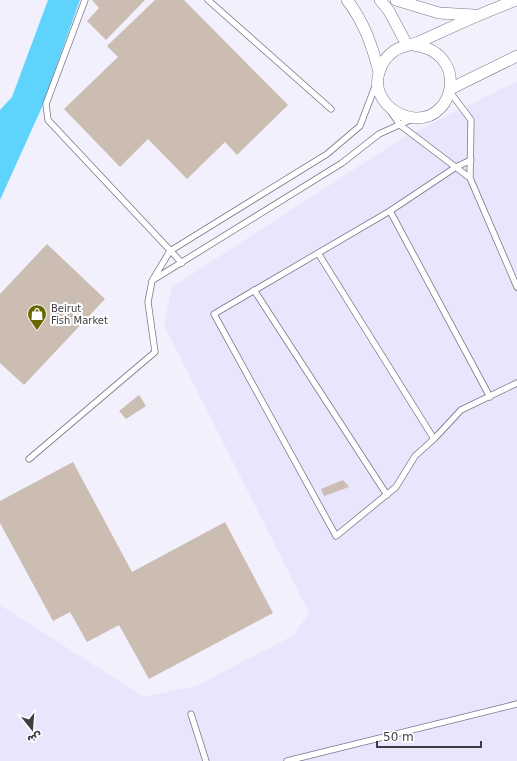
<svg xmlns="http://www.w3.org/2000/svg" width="517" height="761" font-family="'DejaVu Sans',Cairo,sans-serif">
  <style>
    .built { fill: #e9e5fd }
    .water { fill: #5ed4fd }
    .building { fill: #cbbdb2 }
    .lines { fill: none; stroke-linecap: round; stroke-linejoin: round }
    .service-casing { stroke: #797685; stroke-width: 7 }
    .minor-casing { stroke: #797685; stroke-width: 12 }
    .service { stroke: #fff; stroke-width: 5.5 }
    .minor { stroke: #fff; stroke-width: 11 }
    .labels { text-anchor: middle; stroke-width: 4; stroke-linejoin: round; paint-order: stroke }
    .poi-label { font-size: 10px; fill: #3d3c42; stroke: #fff; text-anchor: start }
  </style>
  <rect width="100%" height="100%" fill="#f2f0fd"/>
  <path class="built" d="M517,81V761H0V605L144,697L196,686L294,635L309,613L164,325L172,287L401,139Z"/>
  <path class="water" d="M48,0H80L42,107L0,200V110L12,97Z"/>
  <path class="building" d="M92,0H145L106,40L87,21L99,8Z
    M155,0H184L288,105L237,155L225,142L187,179L148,139L120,167L64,109L118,57L107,46Z
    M47,244L105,299L24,385L0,363V294Z
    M139,395L146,406L126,419L119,411Z
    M73,462L132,572L225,522L273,613L149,679L119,625L87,642L70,612L53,621L0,523V501Z
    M343,480L349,487L324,496L321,489Z"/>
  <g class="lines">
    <defs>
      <path id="service" d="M85,0L46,104L48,120L182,263
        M208,0L331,109
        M450,92L471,120L470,178L517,287
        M391,112L400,125L470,178
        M471,160L456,167L390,211L214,314L336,536L396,487L415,456L434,439L461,410L517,383
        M390,211L490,397
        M318,253L434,439
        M153,280L342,163L379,134L412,119
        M254,290L387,495
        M29,459L155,352L148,302L152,281L170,251L327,154L360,126L376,84
        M191,714L206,761
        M287,761L517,704"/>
      <path id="minor" d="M347,0C364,22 372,45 379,72
        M380,0L389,11L407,45
        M396,0L439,13L474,15
        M413,45C468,51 457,120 415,118C401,117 388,109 381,96C373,81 380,61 394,51C401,46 411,45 419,42C452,27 483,12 517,0
        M450,89L517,56"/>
    </defs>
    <use href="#service" class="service-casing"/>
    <use href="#minor" class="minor-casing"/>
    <use href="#service" class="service"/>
    <use href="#minor" class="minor"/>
  </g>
  <defs>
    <symbol id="shop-pin" viewBox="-11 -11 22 30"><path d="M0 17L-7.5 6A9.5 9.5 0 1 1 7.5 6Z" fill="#686700" stroke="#fff"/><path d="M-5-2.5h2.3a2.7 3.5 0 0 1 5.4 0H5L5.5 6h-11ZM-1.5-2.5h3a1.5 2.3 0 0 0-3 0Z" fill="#fff"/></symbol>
  </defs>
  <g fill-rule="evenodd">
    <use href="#shop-pin" x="26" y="303" width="22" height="30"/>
  </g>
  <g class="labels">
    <g class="poi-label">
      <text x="51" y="312">Beirut<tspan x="51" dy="12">Fish Market</tspan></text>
    </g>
  </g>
  <g transform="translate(32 729) rotate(163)" stroke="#ffffff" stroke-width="3" paint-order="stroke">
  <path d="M0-3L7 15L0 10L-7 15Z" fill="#3d3c42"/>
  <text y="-6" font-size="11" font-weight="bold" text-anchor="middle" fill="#3d3c42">ش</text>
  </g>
  <path d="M377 741v6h104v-6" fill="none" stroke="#3d3c42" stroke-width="2"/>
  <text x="383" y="741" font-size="12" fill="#3d3c42" stroke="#ffffff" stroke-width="3" paint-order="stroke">50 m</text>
</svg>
